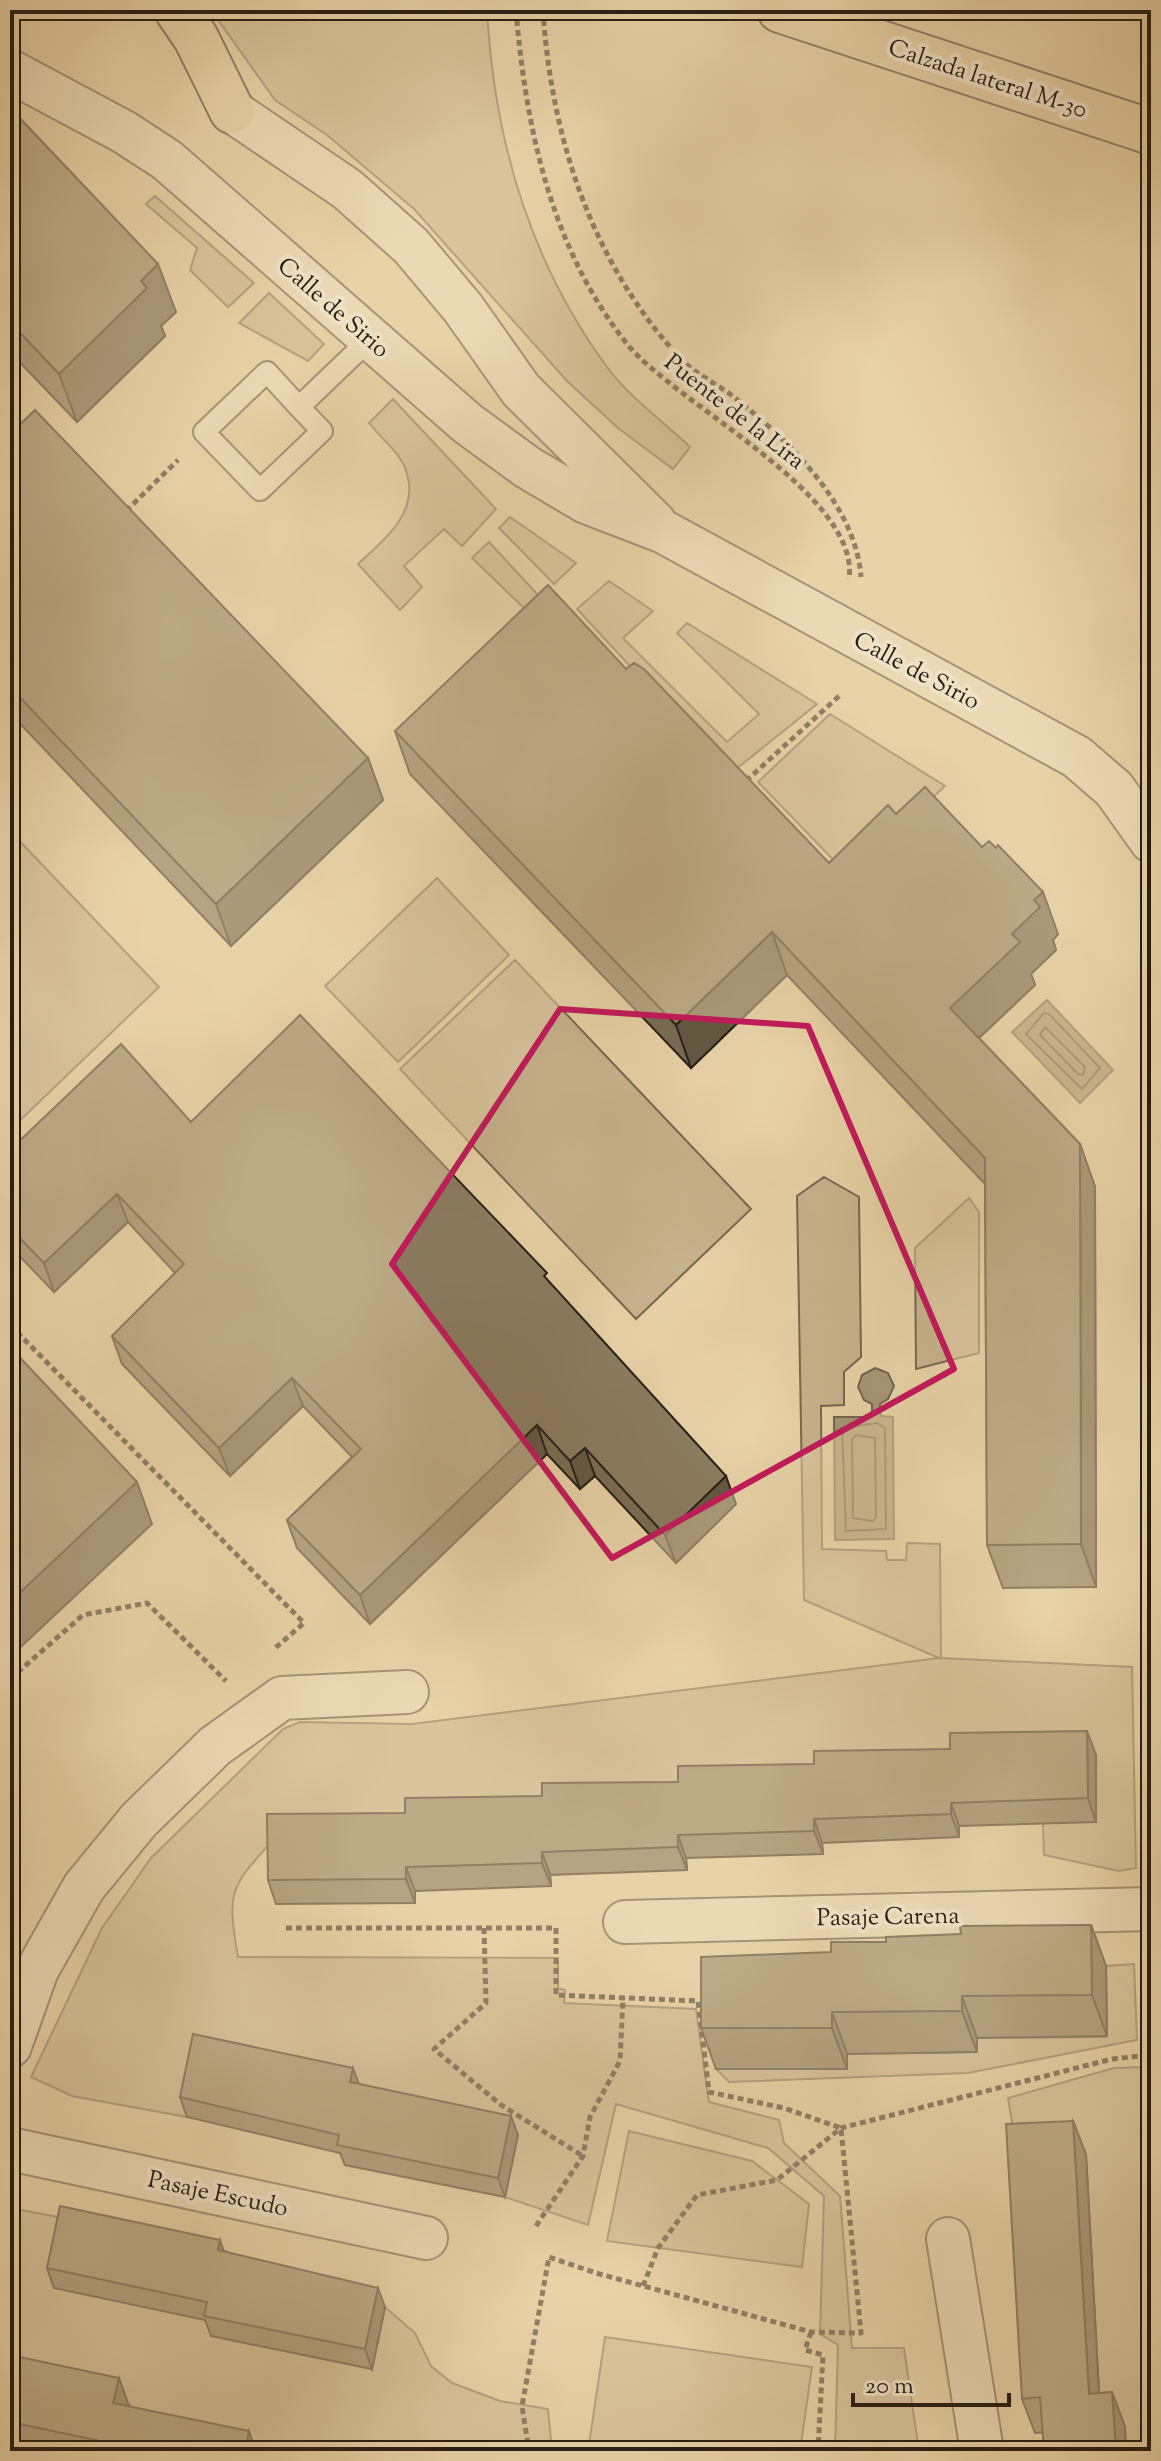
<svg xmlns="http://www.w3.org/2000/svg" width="1161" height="2461" font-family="'Sorts Mill Goudy',serif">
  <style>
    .green { fill: #c7b38e; stroke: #766852; stroke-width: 2 }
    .water { fill: #a69575; stroke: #73654f; stroke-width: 2 }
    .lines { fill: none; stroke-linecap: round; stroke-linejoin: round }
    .shore { stroke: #665a45; stroke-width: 2 }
    .service-casing { stroke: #564b3a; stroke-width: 24 }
    .minor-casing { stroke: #564b3a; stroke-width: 46 }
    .motorway-casing { stroke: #261e15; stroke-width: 48 }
    .path { stroke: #261e15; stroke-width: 5; stroke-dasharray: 6 4; stroke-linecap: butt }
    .service { stroke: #f0e2c6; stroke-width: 20 }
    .minor { stroke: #f0e2c6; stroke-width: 42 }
    .motorway { stroke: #e8d2a7; stroke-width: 44 }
    .wall { fill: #786b53; stroke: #261e15; stroke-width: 2 }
    .shaded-wall { fill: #615744; stroke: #261e15; stroke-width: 2 }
    .building { fill: #8b7c61; stroke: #261e15; stroke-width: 2 }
    .marked { fill: none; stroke: #c2185b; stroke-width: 6; stroke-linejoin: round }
    .labels { text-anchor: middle; stroke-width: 8; stroke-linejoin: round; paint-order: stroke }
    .street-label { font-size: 24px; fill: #261e15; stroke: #f0e2c6 }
  </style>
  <rect width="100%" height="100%" fill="#e8d2a7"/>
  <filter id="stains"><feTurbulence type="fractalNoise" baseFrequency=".0025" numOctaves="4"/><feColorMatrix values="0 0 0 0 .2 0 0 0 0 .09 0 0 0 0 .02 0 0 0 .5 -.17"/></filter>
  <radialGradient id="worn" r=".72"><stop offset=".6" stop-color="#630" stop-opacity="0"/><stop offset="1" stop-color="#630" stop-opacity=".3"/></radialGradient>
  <path class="green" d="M211,10H487C494,139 530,262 607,367C629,397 664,422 690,447L673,469L618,428L567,381L414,209L327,135L275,100Z
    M155,196L254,283L228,307L190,270L197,248L146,204Z
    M269,293L324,344L308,361L239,323Z
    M393,399L496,509L462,546L444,529L404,566L422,587L400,610L358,564C386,538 422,510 405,468C399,452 379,436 369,423Z
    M510,517L576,563L554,584L499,528Z
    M489,542L538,595L525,609L472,558Z
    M609,581L653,611L623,638L727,742L759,714L677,633L687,623L817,704L730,774L577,609Z
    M830,714L945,786L849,876L758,782Z
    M10,831L159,987L10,1130Z
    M437,878L509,955L398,1062L325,986Z
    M515,960L751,1209L636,1319L400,1069Z
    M824,1177L859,1197L861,1357L844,1372V1405L821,1406L822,1549L886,1551L887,1560H906L907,1543L940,1544L941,1658L1132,1667L1136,1868L1119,1871L1044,1855L1043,1822L276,1837C231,1887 226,1888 238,1957L558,1958V1988L565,1990L564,2003L696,2009L709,2102L779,2120L784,2143L840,2196L852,2348H904L919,2451H835L838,2345L820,2334L824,2196L768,2148L616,2104L588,2225L505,2197L517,2135L200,2054L187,2117L72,2096L31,2077L102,1928L151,1858L283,1729L300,1722L412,1724L939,1658L804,1600L797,1196Z
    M969,1198L979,1212V1353L916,1369L915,1248Z
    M1134,1964L1137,2040L968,2073L729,2082L716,2069H847V2054L976,2052L977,2038L1106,2037V1966Z
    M1143,2067L1151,2451H1126L1101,2428L1086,2156L1018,2158L1008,2098L1114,2068Z
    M629,2131L752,2161L809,2204L802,2267L607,2241Z
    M10,2208L69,2219L214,2322L211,2336L372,2369L385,2307L415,2333L431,2366L452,2383L500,2401L548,2409L552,2451H159L10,2393Z
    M605,2337L812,2367L800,2451H588Z"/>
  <path class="water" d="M1047,1000L1113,1070L1080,1103L1012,1032Z
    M875,1368L888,1373L894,1386L888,1399L880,1404L881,1416L893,1417L894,1539L835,1540L834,1417H872V1404L864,1400L858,1387L862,1375Z"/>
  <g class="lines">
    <path class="shore" d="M1044,1013L1049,1014L1100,1068L1082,1089L1026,1034Z
      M1045,1027L1085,1067L1083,1075L1078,1074L1040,1035Z
      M877,1423L885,1428L886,1529L846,1531L842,1428Z
      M856,1435L875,1438L876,1517L873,1521L853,1518L852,1439Z"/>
    <defs>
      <path id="service" d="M299,407L267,372L204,432L260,490L322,431L299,407L370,339"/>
      <path id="minor" d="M10,71L124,132L167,160L467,423L527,467L586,502L664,532L1077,757L1114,789L1151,841
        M232,111L347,189L411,246L463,308L521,390L655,523
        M625,1922L1151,1909
        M10,2046L37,1970L84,1887L139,1820L215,1746L282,1698L407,1692
        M10,2149L426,2238
        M948,2239L982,2451"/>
      <path id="motorway" d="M177,10L196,38L232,111
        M780,10L1151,132"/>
    </defs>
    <use href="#service" class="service-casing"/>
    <use href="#minor" class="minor-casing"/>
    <use href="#motorway" class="motorway-casing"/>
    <path class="path" d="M516,10C526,129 551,248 627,344C676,404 861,495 849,579
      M543,10C551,137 592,264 681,359C697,376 722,386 740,402C792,444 856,507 861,577
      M126,511L178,460
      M746,781L839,696
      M10,1325L304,1623L274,1649
      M10,1679L83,1615L147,1603L226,1681
      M286,1928H556V1995L698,2001L709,2092L784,2108L841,2128L861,2333L811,2332L596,2273L549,2257L522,2406L529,2451
      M484,1928L486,2003L434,2049L501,2105L583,2156
      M536,2226L583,2156L590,2117L620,2061L623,1998
      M643,2286L658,2248L697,2195L777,2180L841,2128L1112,2059L1151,2055
      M811,2332L805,2350L823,2355L818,2451"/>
    <use href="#service" class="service"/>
    <use href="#minor" class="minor"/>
    <use href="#motorway" class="motorway"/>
  </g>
  <path class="wall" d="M10,117L176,312L161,326L165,336L77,422L10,352Z
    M10,434L368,758L383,800L231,946L10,713Z
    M626,669L829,863L896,814L1058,934L1053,940L1056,950L1031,974L1035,985L979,1038L1080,1144L1095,1187L1096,1587L1003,1588L987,1545L985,1184L787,975L691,1068L410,774L395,731Z
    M191,1122L551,1285L736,1504L676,1563L595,1476L580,1489L547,1454L370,1624L297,1548L287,1520L352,1457L303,1406L230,1476L122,1364L112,1336L175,1273L128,1222L54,1292L10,1246V1150Z
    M950,1749L1096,1755V1822L959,1826V1837L822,1843L823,1854L686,1858L687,1870L550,1875L551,1886L415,1891V1903L276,1904L268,1880L405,1813L542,1796L678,1782Z
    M1091,1925L1106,1966L1107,2036L977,2038V2052L847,2054V2069H716L701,2028L831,1952L961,1934Z
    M359,2084L518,2135L505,2197L345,2165L340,2153L187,2117L180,2097Z
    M1073,2121L1086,2155L1099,2393L1112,2392L1125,2427L1035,2433L1022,2399Z
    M224,2251L385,2307L372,2369L211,2336L205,2320L54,2288L47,2268Z
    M10,2355L129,2406L256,2451H10Z"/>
  <path class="shaded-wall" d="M158,264L176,312L161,326L165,336L77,422L59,374L141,281Z
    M368,758L383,800L231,946L216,904Z
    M1043,892L1058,934L1053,940L1056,950L1031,974L1035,985L965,1051L950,1008L1012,934L1034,900Z
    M772,932L787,975L691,1068L676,1025Z
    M1080,1144L1095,1187L1096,1587L1081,1544Z
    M117,1194L128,1222L54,1292L44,1263Z
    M292,1378L303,1406L230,1476L219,1448Z
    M537,1425L547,1454L370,1624L360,1595Z
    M585,1448L595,1476L580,1489L570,1461Z
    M726,1476L736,1504L676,1563L665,1535Z
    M137,1482L152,1524L10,1657V1602Z
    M1087,1731L1096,1755V1822L1088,1798Z
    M951,1803L959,1826V1837L951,1814Z
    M814,1819L822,1843L823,1854L814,1831Z
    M678,1835L686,1858L687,1870L678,1847Z
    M542,1852L550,1875L551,1886L542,1863Z
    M406,1867L415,1891V1903L406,1879Z
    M1091,1925L1106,1966L1107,2036L1092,1995Z
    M962,1996L977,2038V2052L962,2011Z
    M832,2012L847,2054V2069L832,2028Z
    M353,2068L360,2087L350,2082Z
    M511,2116L518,2135L505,2197L498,2178Z
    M1073,2121L1086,2155L1101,2428L1089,2394Z
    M220,2240L227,2260L218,2250Z
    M378,2288L385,2307L372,2369L365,2349Z
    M119,2378L134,2420L113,2403Z
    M1112,2392L1125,2427L1126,2451H1116Z
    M249,2431L256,2451H245Z"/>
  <path class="building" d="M14,112L158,264L141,281L147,288L59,374L10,322V117Z
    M35,410L368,758L216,904L10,687V434Z
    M548,585L626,669L634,663L644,669L829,863L888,805L896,814L925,787L982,847L989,841L996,848L998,845L1043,892L1034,900L1040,907L1012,934L1020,942L950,1008L1080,1144L1081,1544L987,1545L985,1158L772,932L676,1025L395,731Z
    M300,1015L547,1273L544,1276L726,1476L665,1535L585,1448L570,1461L537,1425L360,1595L287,1520L361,1449L292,1378L219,1448L112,1336L184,1264L117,1194L44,1263L10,1228V1150L121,1044L191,1122Z
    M10,1347L137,1482L10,1602Z
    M1087,1731L1088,1798L951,1803V1814L814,1819V1831L678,1835V1847L542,1852V1863L406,1867V1879L268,1880L267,1814L405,1813V1798L542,1796V1783L678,1782V1766L814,1764V1751L950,1749V1733Z
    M1091,1925L1092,1995L962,1996V2011L832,2012V2028H701V1957L831,1952V1942H886V1937L961,1934L960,1926Z
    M193,2034L353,2068L350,2082L511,2116L498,2178L337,2145L339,2135L180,2097Z
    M1073,2121L1089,2394L1112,2392L1116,2451H1044L1040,2397L1022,2399L1006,2124Z
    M60,2206L220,2240L218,2250L378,2288L365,2349L204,2316L207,2302L47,2268Z
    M10,2355L119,2378L113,2403L249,2431L245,2451H104L105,2442L10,2422Z"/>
  <path d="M0 0H1161V2461H0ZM560,1009L808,1026L954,1369L612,1558L392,1264Z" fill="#e8d2a7" fill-opacity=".55" fill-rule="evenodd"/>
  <path class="marked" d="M560,1009L808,1026L954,1369L612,1558L392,1264Z"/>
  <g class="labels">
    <g class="street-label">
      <text transform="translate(988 78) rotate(18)" y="8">Calzada lateral M-30</text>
      <text transform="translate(334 307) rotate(41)" y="8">Calle de Sirio</text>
      <text transform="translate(735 411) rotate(38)" y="8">Puente de la Lira</text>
      <text transform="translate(917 670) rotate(28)" y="8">Calle de Sirio</text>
      <text transform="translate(888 1916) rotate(-1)" y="8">Pasaje Carena</text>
      <text transform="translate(218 2193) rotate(12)" y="8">Pasaje Escudo</text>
    </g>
  </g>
  <rect width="1161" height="2461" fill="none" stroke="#e8d2a7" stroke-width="40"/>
  <rect x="12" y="12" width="1137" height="2437" fill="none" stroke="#261e15" stroke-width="4"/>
  <rect x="20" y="20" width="1121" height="2421" fill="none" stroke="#261e15" stroke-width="2"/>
  <path d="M853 2393v12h156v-12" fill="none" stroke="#261e15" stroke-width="4"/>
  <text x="865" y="2393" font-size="24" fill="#261e15" stroke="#f0e2c6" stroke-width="6" paint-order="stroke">20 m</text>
  <rect width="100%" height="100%" filter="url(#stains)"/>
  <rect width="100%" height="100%" fill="url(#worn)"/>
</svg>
